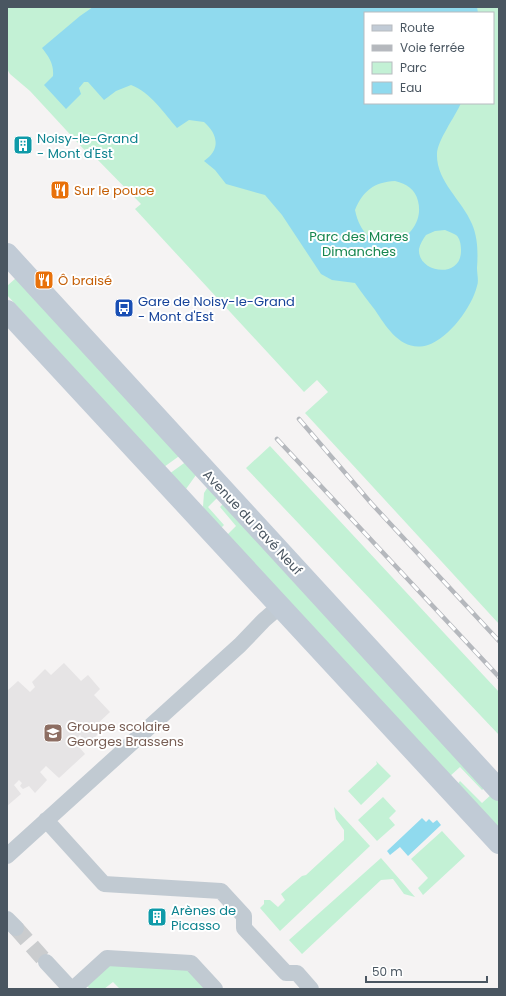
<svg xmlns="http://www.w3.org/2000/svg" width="506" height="996" font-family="Poppins,sans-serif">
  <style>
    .education { fill: #e6e4e5 }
    .green { fill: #c3f1d5; fill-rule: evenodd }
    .water { fill: #90daee; fill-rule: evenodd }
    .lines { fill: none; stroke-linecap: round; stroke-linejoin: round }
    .street-tunnel { stroke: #caccce; stroke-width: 16; stroke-dasharray: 16 8; stroke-linecap: butt }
    .street { stroke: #c1cad2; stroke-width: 16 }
    .secondary { stroke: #c1cbd6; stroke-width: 22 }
    .rail-casing { stroke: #b5b8bd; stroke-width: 4.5 }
    .rail { stroke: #fff; stroke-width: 3; stroke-dasharray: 9; stroke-linecap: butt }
    .labels { text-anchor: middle; stroke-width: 4; stroke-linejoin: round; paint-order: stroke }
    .culture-label { font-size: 13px; fill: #0d838f; stroke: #fff; text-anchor: start }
    .food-label { font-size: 13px; fill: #c56008; stroke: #fff; text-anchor: start }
    .park-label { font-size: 13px; fill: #17864f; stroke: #fff }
    .transit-label { font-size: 13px; fill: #164399; stroke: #fff; text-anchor: start }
    .street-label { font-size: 13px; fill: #4a5661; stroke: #fff }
    .education-label { font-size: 13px; fill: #785e54; stroke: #fff; text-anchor: start }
  </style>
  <rect width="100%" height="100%" fill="#f5f3f3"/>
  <path class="education" d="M64,663L81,681L88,675L100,689L94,695L110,712L96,725L101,731L88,744L80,735L74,741L85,754L59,778L46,766L40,772L47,780L35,793L29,786L23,789L20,786L22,783L19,780L14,785L21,794L7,806V691L18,681L30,692L35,687L32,682L45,669L51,675Z"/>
  <path class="green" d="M7,7H499V624L305,413L328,392L317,380L304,392L135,209L141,204L93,155L90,156L30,91L10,74L7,69ZM365,13H493V103H365Z
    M16,278L182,454L164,467L7,295V286Z
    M270,446L499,692V735L246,468Z
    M187,461L196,475L186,489L169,474Z
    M209,485L219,496L208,507L224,525L220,529L203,507L204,493Z
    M224,503L486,787L482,790L460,767L449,777L227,535L236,526L220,507Z
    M376,761L391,776L361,805L348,791L377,764Z
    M460,781L482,803L493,793L499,799V831L457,785Z
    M383,797L396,811L389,818L395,825L377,841L358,820Z
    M334,807L370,846L280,931L260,908L264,904V900H270L278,907L285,900L281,894L302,876L306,875L344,840V830L336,819Z
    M442,831L465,856L423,895L418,888L428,878L411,859Z
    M381,858L415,897L404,894L393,879L381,880L302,954L289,940Z
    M106,964L187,969L206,989H120L113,982L104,989H90L85,984Z"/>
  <path class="water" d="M93,7H477L478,13H365V103H461C455,117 437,141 437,154C436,181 462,200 472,224C478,238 478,253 477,268C477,274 479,281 477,286C472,307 449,338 428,345C402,353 387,328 375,310C368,301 361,292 355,283L332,280L321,274L282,215L265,195L226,184L215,170L204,161C221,150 218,134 204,122L189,120L177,128C164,113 150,92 131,85L116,91L104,100L88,82H84L79,88L81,94L66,109L44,85L53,76C54,64 49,57 42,48L80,16ZM395,181C407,184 415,189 418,201C428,239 367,268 355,210C363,191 374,182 395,181ZM445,230C449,232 453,233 456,235C460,238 461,245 461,250C462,280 417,273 419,249C420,244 423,239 426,235L435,231Z
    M422,818L426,822L429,819L433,823L437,820L441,825L408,856L400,847L390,855L387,851Z"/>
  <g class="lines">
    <path class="street-tunnel" d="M16,928L46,962"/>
    <path class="street" d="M46,820L104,884L221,891L244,916V928L286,973H297L311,989
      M7,856L240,645L264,620L279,607
      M7,919L16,928
      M46,962L71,989
      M73,989L107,958L191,963L215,989"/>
    <path class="secondary" d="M7,254L499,790
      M7,311L499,843"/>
    <defs>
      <path id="rail" d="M299,419L371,503L499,641
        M277,439L499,677"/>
    </defs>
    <use href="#rail" class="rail-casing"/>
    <use href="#rail" class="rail"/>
  </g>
  <defs>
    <symbol id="building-square" viewBox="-11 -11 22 22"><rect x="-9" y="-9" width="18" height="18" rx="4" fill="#0f9aa8" stroke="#fff"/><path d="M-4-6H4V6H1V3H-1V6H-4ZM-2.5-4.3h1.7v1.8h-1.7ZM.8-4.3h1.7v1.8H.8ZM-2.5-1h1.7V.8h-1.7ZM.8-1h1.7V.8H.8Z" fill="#fff"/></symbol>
    <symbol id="restaurant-square" viewBox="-11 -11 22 22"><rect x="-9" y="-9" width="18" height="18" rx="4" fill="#e8710a" stroke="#fff"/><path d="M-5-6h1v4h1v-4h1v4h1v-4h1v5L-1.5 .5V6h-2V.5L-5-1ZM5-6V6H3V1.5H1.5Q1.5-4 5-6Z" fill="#fff"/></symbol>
    <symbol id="bus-square" viewBox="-11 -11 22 22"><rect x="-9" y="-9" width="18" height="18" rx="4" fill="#1a4fb4" stroke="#fff"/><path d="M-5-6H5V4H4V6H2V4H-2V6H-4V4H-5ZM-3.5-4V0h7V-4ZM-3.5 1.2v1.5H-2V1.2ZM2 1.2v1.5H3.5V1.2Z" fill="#fff"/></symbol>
    <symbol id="school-square" viewBox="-11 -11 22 22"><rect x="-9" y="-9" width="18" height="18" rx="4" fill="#8d6e63" stroke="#fff"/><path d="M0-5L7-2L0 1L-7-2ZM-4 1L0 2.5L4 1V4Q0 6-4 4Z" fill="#fff"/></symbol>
  </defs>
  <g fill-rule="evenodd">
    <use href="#building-square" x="12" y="134" width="22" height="22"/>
    <use href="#restaurant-square" x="49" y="179" width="22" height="22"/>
    <use href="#restaurant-square" x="33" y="269" width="22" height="22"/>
    <use href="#bus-square" x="113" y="297" width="22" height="22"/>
    <use href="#school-square" x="42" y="722" width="22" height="22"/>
    <use href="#building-square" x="146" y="906" width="22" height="22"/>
  </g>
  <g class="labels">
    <g class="culture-label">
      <text x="37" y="143">Noisy-le-Grand<tspan x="37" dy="15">- Mont d'Est</tspan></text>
      <text x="171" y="915">Arènes de<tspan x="171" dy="15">Picasso</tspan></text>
    </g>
    <g class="food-label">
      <text x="74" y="195">Sur le pouce</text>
      <text x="58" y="285">Ô braisé</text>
    </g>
    <g class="park-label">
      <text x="359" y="241">Parc des Mares<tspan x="359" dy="15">Dimanches</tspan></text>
    </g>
    <g class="transit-label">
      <text x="138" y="306">Gare de Noisy-le-Grand<tspan x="138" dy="15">- Mont d'Est</tspan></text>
    </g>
    <g class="street-label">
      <text transform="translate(253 522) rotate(47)" y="5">Avenue du Pavé Neuf</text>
    </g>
    <g class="education-label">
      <text x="67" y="731">Groupe scolaire<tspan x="67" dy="15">Georges Brassens</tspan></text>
    </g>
  </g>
  <rect width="506" height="996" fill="none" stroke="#4a5661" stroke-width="16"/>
  <rect x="364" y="12" width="130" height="92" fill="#ffffff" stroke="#b7bbc0"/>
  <rect x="372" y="25" width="20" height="6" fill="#c1cbd6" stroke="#b7bbc0"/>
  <text x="400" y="32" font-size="12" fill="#4a5661">Route</text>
  <rect x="372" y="45" width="20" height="6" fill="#b5b8bd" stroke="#b7bbc0"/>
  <text x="400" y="52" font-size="12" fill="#4a5661">Voie ferrée</text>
  <rect x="372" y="62" width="20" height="12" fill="#c3f1d5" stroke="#b7bbc0"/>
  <text x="400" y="72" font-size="12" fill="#4a5661">Parc</text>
  <rect x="372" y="82" width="20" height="12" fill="#90daee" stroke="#b7bbc0"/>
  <text x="400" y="92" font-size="12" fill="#4a5661">Eau</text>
  <path d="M366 976v6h121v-6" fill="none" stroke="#4a5661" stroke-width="2"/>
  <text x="372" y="976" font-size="12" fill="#4a5661" stroke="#ffffff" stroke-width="3" paint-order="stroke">50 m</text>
</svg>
